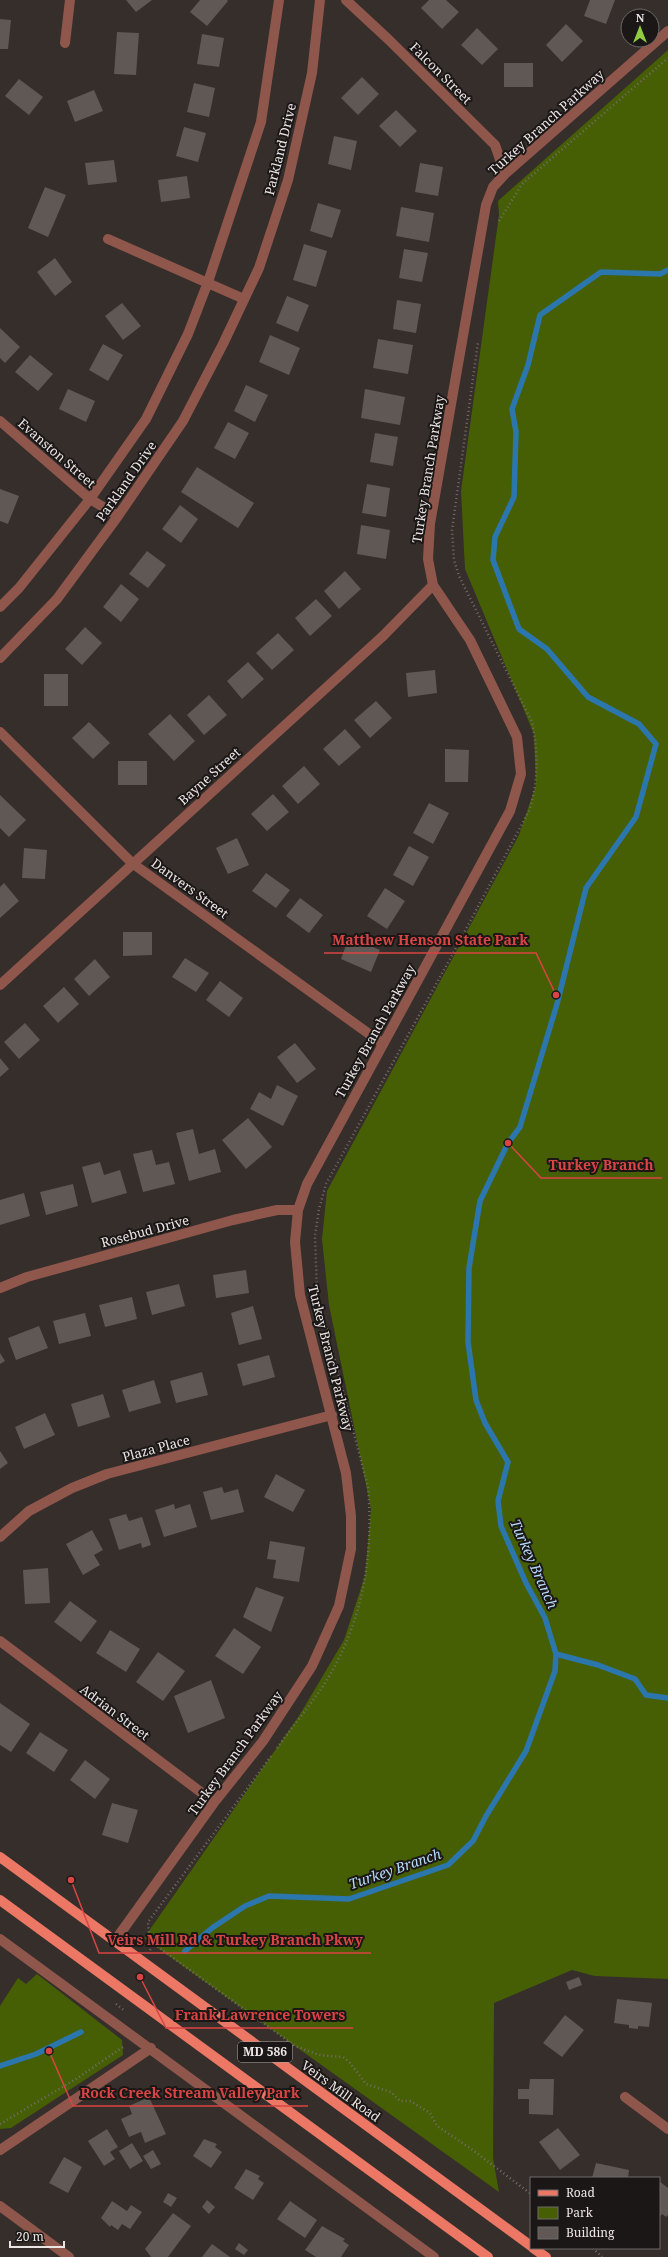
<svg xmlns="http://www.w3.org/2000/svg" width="668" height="2257" font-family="'Noto Serif',serif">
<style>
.green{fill:#475f04}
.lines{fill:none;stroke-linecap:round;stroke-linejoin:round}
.stream{stroke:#2c76ae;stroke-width:5.5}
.building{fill:#5f5855}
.path{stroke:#736d6a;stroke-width:2.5;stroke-dasharray:1 3;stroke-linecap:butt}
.minor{stroke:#8f564c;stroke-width:10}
.major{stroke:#ec7765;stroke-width:10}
.labels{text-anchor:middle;stroke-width:4;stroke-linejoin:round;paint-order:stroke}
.shield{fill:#1a1716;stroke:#aca8a6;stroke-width:1}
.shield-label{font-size:12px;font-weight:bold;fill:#ebe6e4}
.street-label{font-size:13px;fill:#ebe6e4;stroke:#1a1716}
.water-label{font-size:14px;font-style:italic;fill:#b6d9f8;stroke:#1a1716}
.leader{fill:none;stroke:#d94444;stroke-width:1.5}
.callout-dot{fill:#d94444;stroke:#1a1716;stroke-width:1.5}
.callout-label{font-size:14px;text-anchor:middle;font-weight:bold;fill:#d94444;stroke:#1a1716;stroke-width:4;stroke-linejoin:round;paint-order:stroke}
</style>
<rect width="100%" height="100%" fill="#352e2b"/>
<path class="green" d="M668 50V1979L595 1976 572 1970 494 2003 493 2158 499 2192 144 1938 299 1716 344 1640 365 1576 371 1509 329 1305 322 1239 327 1191 519 835 536 785 534 734 465 569 461 491 499 215 498 201Z
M37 1974 122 2040 123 2055 11 2128 0 2129V2006L18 1978 26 1984Z"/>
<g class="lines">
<path class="stream" d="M556 1654 598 1665 635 1679 646 1695 668 1698
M185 1951 212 1928 245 1906 269 1896 349 1899 448 1865 473 1841 486 1816 526 1751 555 1671 556 1654 545 1618 526 1583 501 1526 498 1501 508 1462 485 1423 476 1400 468 1342 469 1268 480 1201 508 1143 520 1127 557 1004 586 888 636 817 656 744 639 724 588 697 547 649 519 629 493 560 495 537 514 497 516 432 512 409 528 365 540 315 601 272 660 274 668 270
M0 2066 36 2054 81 2032"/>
</g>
<path class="building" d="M126 0H152L136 12Z
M200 0H227L228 1 207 26 190 12Z
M429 0H446L459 12 442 29 421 8Z
M590 0H615L606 24 584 16Z
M0 19 11 20 8 49H0Z
M566 24 583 41 562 62 546 45Z
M477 28 498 49 482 65 461 45Z
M117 32 139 33 136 75 114 74Z
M202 34 224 38 219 67 197 64Z
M504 63H533V87H504Z
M362 77 379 94 358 115 341 98Z
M19 79 43 97 29 115 5 96Z
M194 83 215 88 209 117 187 112Z
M94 90 103 111 75 122 67 101Z
M396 110 417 131 400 147 379 126Z
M184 127 206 133 198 162 176 156Z
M334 136 357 141 351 170 328 164Z
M114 160 117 182 88 185 85 163Z
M420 163 443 167 438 196 415 192Z
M187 176 190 198 161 202 158 180Z
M45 187 66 195 48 237 28 228Z
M318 203 341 210 332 238 310 231Z
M401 207 434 213 429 242 396 236Z
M304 244 327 251 316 287 293 280Z
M404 249 428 253 422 282 399 278Z
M55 258 72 282 55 296 37 272Z
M287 296 309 305 298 332 276 323Z
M397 300 421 304 416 333 393 329Z
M122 303 141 326 123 340 105 316Z
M0 328 20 347 5 363 0 358Z
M270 335 300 348 289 375 259 362Z
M378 339 413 345 408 374 373 368Z
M103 344 123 355 108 381 89 370Z
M30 355 53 374 38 391 15 372Z
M246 385 268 395 255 422 234 411Z
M68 389 95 401 86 422 59 409Z
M365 389 405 397 400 425 361 418Z
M228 422 249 433 235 459 214 448Z
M375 433 398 437 393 466 370 462Z
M197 467 254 503 238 528 181 492Z
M367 484 390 488 386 517 362 513Z
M0 489 19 496 8 524 0 521Z
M180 505 198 519 181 543 162 529Z
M361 525 390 530 386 559 357 554Z
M147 551 166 565 148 588 129 574Z
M345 571 361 589 339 609 324 591Z
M121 584 139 599 121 622 103 607Z
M316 599 332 616 310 636 295 618Z
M85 627 102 643 82 665 65 649Z
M278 633 294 650 272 670 256 653Z
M248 662 264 679 242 699 227 681Z
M435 670 437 693 408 697 406 673Z
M44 674H68V706H44Z
M209 695 227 715 204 735 187 715Z
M376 701 392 718 370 738 354 720Z
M170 714 195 741 174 761 148 734Z
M89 722 110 743 93 759 72 738Z
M345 729 361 747 339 766 323 749Z
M445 749 469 750 468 782H445Z
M118 761H147V785H118Z
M304 766 320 784 298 804 282 786Z
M273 794 289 812 267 831 251 814Z
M0 795 26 820 9 837 0 828Z
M429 803 449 813 433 844 413 833Z
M237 838 249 865 228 874 216 848Z
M409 846 429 857 413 886 393 875Z
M24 848 47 850 45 879 22 878Z
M266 873 290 890 276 908 252 891Z
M4 883 19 901 0 918V887Z
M385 888 405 901 387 929 367 916Z
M300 898 323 915 309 933 286 916Z
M123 932H152V955L123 956Z
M349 937 380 950 371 972 341 959Z
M185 958 209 973 196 992 172 977Z
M95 959 110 977 89 996 74 979Z
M220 981 243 998 229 1017 206 1000Z
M64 987 79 1004 58 1023 43 1006Z
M25 1023 40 1040 19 1059 4 1042Z
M295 1043 316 1069 297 1083 277 1057Z
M0 1058 9 1069 0 1077Z
M277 1085 298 1096 283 1126 250 1109 259 1092 271 1099Z
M248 1118 272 1147 246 1169 222 1140Z
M193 1129 199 1154 215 1149 221 1172 189 1181 176 1133Z
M152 1150 156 1165 169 1162 175 1184 143 1192 133 1154Z
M100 1162 104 1175 120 1170 127 1193 92 1203 82 1167Z
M73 1184 78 1206 46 1215 40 1192Z
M24 1193 30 1216 0 1225V1200Z
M246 1270 249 1293 216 1298 213 1275Z
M179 1284 185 1306 152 1315 146 1292Z
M132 1297 137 1319 105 1327 99 1305Z
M253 1306 262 1339 239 1345 231 1313Z
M85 1313 91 1336 59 1344 53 1321Z
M39 1326 48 1348 16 1360 8 1338Z
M0 1353 5 1361 0 1364Z
M269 1355 275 1377 243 1386 237 1364Z
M202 1372 208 1395 176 1403 170 1381Z
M154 1380 161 1403 129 1412 122 1390Z
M103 1394 110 1417 78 1427 71 1404Z
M45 1413 55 1435 24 1449 15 1427Z
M0 1451 8 1463 0 1469Z
M276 1474 305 1490 293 1512 264 1497Z
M222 1487 224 1493 238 1489 244 1512 211 1520 203 1492Z
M174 1504 175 1509 190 1504 197 1527 164 1537 155 1510Z
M126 1514 129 1521 142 1517 151 1545 142 1548 141 1543 119 1550 109 1519Z
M92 1530 103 1550 94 1555 100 1565 83 1575 66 1544Z
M270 1541 305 1547 299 1582 273 1578 276 1560 267 1559Z
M48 1568 50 1603 25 1604 23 1570Z
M256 1587 284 1597 271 1632 243 1617Z
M70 1601 97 1621 81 1642 54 1622Z
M234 1628 261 1647 243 1674 215 1656Z
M110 1630 140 1649 126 1672 96 1653Z
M158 1652 185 1671 163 1701 136 1682Z
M211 1680 225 1718 188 1733 174 1696Z
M0 1703 30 1724 11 1752 0 1745Z
M40 1732 68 1750 54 1772 26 1753Z
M85 1760 110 1779 95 1799 70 1780Z
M112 1803 138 1810 128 1843 102 1835Z
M579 1977 582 1985 569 1990 566 1982Z
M617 1999 652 2003 649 2027 638 2026V2029L629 2028V2025L614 2023Z
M565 2015 584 2030 562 2057 543 2043Z
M530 2079H554L553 2115 529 2114V2099H518V2089H529Z
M149 2097 166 2134 145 2143 141 2132 129 2137 121 2119 132 2114 129 2106Z
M558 2128 580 2155 560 2170 539 2142Z
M107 2129 118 2147 110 2152 115 2159 104 2166 88 2141Z
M204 2139 217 2144 215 2147 222 2152 211 2168 193 2156Z
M132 2143 143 2161 130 2169 119 2151Z
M153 2150 161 2164 151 2169 143 2156Z
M64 2157 82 2167 68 2193 49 2183Z
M596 2163 629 2170 628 2178H592Z
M246 2169 260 2176 258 2179 264 2183 253 2200 234 2188Z
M659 2181 668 2188V2215L666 2217 662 2214 659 2218Z
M168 2193 177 2198 171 2207 163 2202Z
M207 2200 215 2207 209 2214 202 2207Z
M112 2201 127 2211 131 2205 142 2212 130 2229 122 2224 118 2230 111 2225 110 2227 101 2218Z
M290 2201 317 2220 305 2238 277 2219Z
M173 2213 191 2226 168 2257H151L145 2249Z
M322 2226 345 2239 343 2241 349 2245 341 2257H316L305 2250Z
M239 2243 248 2250 244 2255 235 2249Z
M212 2244 230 2257H202Z"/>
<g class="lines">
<path class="path" d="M499 221 522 184 668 58
M277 1748C292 1727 309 1707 323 1686 362 1626 374 1558 368 1487L317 1292 315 1236 319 1209 326 1184 450 959 529 811C539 780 538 753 532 722L459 576 454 560 452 530 478 342
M154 1944 295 2046 319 2055 343 2057 350 2063 366 2084 391 2092 400 2101H410L430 2113 437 2126 470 2148 531 2194
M150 1950 154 1944 149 1934 148 1922 272 1755
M116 2004 125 2011
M0 2124 76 2079 123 2047
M593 2248 602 2257"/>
<path class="minor" d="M346 0 388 39 495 145 505 174
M65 43 70 0
M108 239 244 299
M0 421 90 499 118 516
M0 607 19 588 90 499 146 419 188 334 208 282 261 122 279 0
M0 658 57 599 118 516 183 421 223 344 259 268 288 180 312 73 320 0
M0 732 132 863 383 1044
M0 985 383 636 433 585
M0 1288 27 1277 233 1220 277 1210H298
M0 1537 29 1511 72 1488 107 1474 332 1415
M0 1641 202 1793 213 1804
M0 1939 434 2257
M114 1942 213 1804 263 1741 312 1666 339 1606 351 1549V1516L346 1473 300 1295 295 1242 298 1210 307 1184 510 811 521 774 517 737 470 640 433 585 428 559 430 524 486 205 493 187 505 174 668 31
M625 2097 668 2129
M0 2150 151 2048
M0 2206 69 2257"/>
<path class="major" d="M0 1857 531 2246
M0 1900 488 2257
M533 2248 546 2257"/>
</g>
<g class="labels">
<rect class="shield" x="238" y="2042" width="54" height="20" rx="3"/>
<g class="shield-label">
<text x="265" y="2056">MD 586</text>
</g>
<g class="street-label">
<text transform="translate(441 73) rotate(45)" y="5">Falcon Street</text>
<text transform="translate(546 122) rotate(-42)" y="5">Turkey Branch Parkway</text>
<text transform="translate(280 149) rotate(-76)" y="5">Parkland Drive</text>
<text transform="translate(57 453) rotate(41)" y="5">Evanston Street</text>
<text transform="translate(428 469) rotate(-81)" y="5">Turkey Branch Parkway</text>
<text transform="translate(126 481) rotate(-55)" y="5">Parkland Drive</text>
<text transform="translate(209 776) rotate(-42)" y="5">Bayne Street</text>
<text transform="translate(190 888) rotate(36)" y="5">Danvers Street</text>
<text transform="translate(375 1031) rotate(-61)" y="5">Turkey Branch Parkway</text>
<text transform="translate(145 1231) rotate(-15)" y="5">Rosebud Drive</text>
<text transform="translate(331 1358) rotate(76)" y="5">Turkey Branch Parkway</text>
<text transform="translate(156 1448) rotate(-15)" y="5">Plaza Place</text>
<text transform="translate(115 1712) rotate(37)" y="5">Adrian Street</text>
<text transform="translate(235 1753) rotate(-54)" y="5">Turkey Branch Parkway</text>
<text transform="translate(341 2091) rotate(36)" y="5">Veirs Mill Road</text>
</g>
<g class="water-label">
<text transform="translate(534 1564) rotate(66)" y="5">Turkey Branch</text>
<text transform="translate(395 1869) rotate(-19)" y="5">Turkey Branch</text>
</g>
</g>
<path class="leader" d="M556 995L536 953H324M508 1143L541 1178H662M71 1880L99 1953H371M140 1977L166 2028H353M49 2051L73 2106H308"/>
<g class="callout-dot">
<circle cx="556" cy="995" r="4"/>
<circle cx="508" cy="1143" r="4"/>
<circle cx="71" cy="1880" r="4"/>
<circle cx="140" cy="1977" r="4"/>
<circle cx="49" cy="2051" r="4"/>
</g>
<g class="callout-label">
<text x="430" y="945">Matthew Henson State Park</text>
<text x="601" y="1170">Turkey Branch</text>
<text x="235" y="1945">Veirs Mill Rd &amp; Turkey Branch Pkwy</text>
<text x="260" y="2020">Frank Lawrence Towers</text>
<text x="190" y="2098">Rock Creek Stream Valley Park</text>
</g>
<rect x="530" y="2177" width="130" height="72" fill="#1a1716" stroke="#6e6a68"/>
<rect x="538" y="2190" width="20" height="6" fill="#ec7765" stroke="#6e6a68"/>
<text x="566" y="2197" font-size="12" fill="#ebe6e4">Road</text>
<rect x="538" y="2207" width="20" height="12" fill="#475f04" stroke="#6e6a68"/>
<text x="566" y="2217" font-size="12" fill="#ebe6e4">Park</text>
<rect x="538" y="2227" width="20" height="12" fill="#5f5855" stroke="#6e6a68"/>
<text x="566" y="2237" font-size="12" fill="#ebe6e4">Building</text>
<g transform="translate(640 28)"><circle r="19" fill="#1a1716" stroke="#6e6a68"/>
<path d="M0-3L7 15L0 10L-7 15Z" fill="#90cd41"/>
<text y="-6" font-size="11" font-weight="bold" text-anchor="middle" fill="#ebe6e4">N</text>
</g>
<path d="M10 2241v6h54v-6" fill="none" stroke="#ebe6e4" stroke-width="2"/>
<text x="16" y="2241" font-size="12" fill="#ebe6e4" stroke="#1a1716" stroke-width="3" paint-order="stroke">20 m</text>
</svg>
